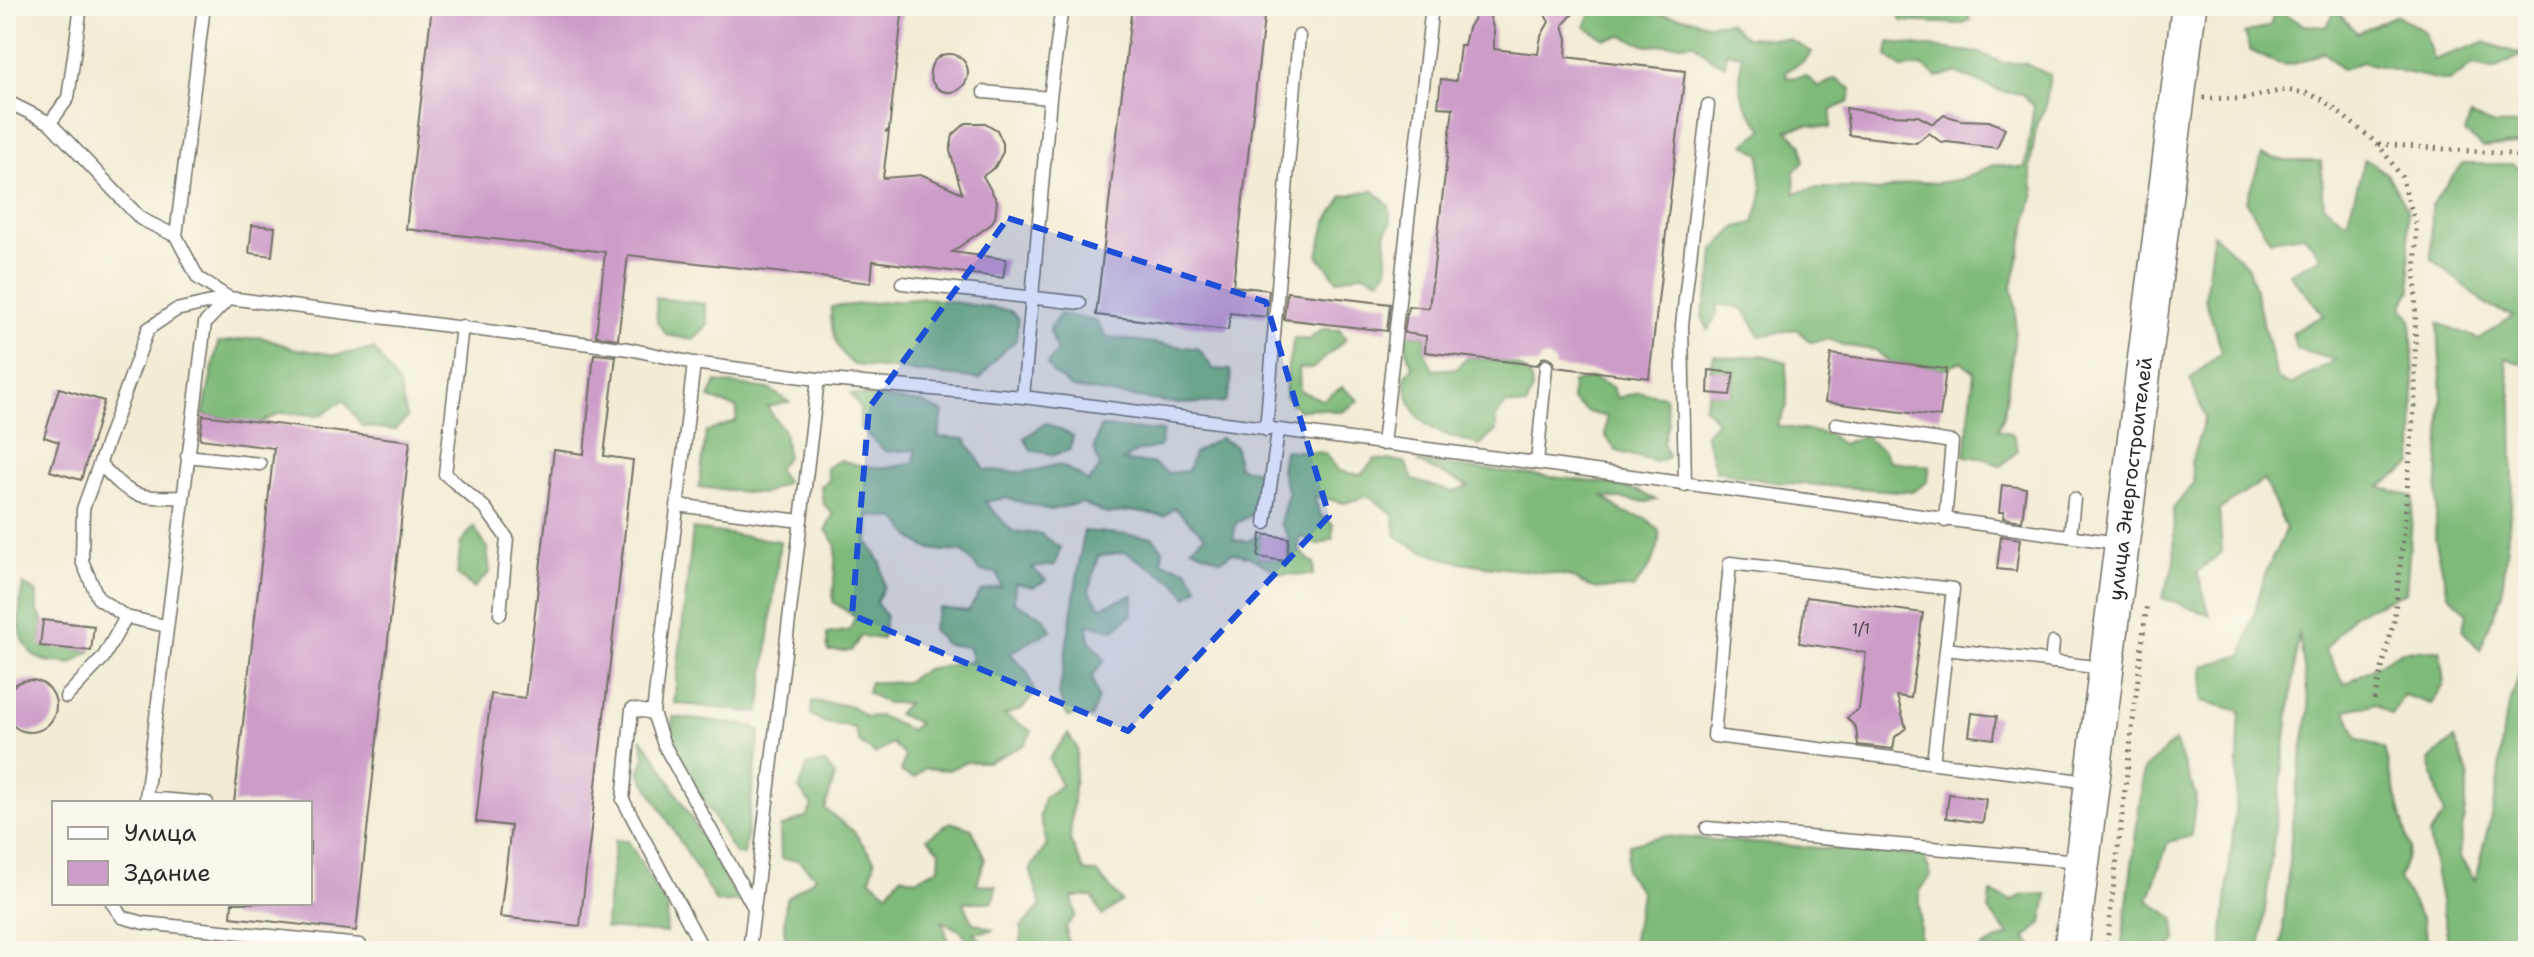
<svg xmlns="http://www.w3.org/2000/svg" width="2534" height="957" font-family="'Shantell Sans',sans-serif">
<style>
.forest{fill:#7eba79;stroke:#547252;stroke-width:2}
.building{fill:#cd9dc9}
.lines{fill:none;stroke-linecap:round;stroke-linejoin:round}
.lane-casing{stroke:#716f66;stroke-width:15}
.secondary-casing{stroke:#716f66;stroke-width:37}
.path{stroke:#716f66;stroke-width:5;stroke-dasharray:2 6;stroke-linecap:butt}
.lane{stroke:#fff;stroke-width:12}
.secondary{stroke:#fff;stroke-width:34}
.marked{fill:#1d4ed8;fill-opacity:0.2;stroke:#1d4ed8;stroke-width:6;stroke-dasharray:16 10;stroke-linejoin:round}
.labels{text-anchor:middle;stroke-width:7;stroke-linejoin:round;paint-order:stroke}
.number-label{font-size:16px;fill:#544852}
.street-label{font-size:20px;fill:#2b2b2b;stroke:#fbf7ec}
</style>
<rect width="100%" height="100%" fill="#fbf7ec"/>
<filter id="ink" filterUnits="userSpaceOnUse"><feTurbulence type="fractalNoise" baseFrequency=".0125" numOctaves="2"/><feDisplacementMap in="SourceGraphic" scale="16" xChannelSelector="R" yChannelSelector="G"/><feConvolveMatrix kernelMatrix="1 2 1 2 8 2 1 2 1" color-interpolation-filters="sRGB"/></filter>
<filter id="wash" filterUnits="userSpaceOnUse"><feTurbulence type="fractalNoise" baseFrequency=".006" numOctaves="4" result="noise"/><feDisplacementMap in="SourceGraphic" scale="32" xChannelSelector="R" yChannelSelector="G"/><feGaussianBlur stdDeviation="1.8" result="paint"/><feColorMatrix in="noise" values="0 0 0 0 0 0 0 0 0 0 0 0 0 0 0 0 0 1.4 0 .05"/><feComposite in="paint" operator="in"/></filter>
<g filter="url(#wash)">
<rect width="100%" height="100%" fill="#f2ecd4"/>
<path class="forest" d="M1893 6H1964L1970 20 1961 24 1902 21Z
M1608 8 1683 17 1707 24 1729 22 1746 37 1789 39 1812 52 1804 61 1786 71 1787 78 1806 76 1819 87 1835 79 1852 89 1849 102 1832 110 1830 128 1808 125 1787 130 1802 145 1804 162 1794 171 1795 193 1816 188H1853L1878 191 1916 182 1937 183 1962 179 1993 165 2025 168 2034 106 2023 94 2003 92 1957 73 1937 77 1922 66 1902 68 1887 56 1889 42 1980 53 2002 63H2024L2050 75 2045 108 2037 122 2030 169 2034 192 2012 286 2016 309 2014 341 2004 415 1998 429 2013 434 2018 450 2001 466 1986 459 1965 456 1974 372 1961 361 1946 369 1889 362 1876 350 1845 346 1829 339 1810 342 1797 329 1759 336C1748 312 1745 304 1717 305V315L1708 330 1702 316 1712 275 1714 250 1737 227 1754 223C1757 212 1762 200 1762 189 1761 176 1758 168 1761 155L1745 144 1764 129C1739 104 1738 88 1742 55L1726 52 1725 65 1713 60 1693 43 1647 46 1623 36 1605 39 1585 27 1590 15Z
M2275 9 2304 25 2326 27 2336 10 2357 33 2397 15 2425 32 2433 60 2484 42 2523 55 2494 69 2472 65 2449 82 2362 62 2342 69 2323 52C2286 68 2287 70 2250 50L2244 34 2270 26Z
M2470 116 2495 125 2528 124V143L2483 147 2465 133Z
M2262 155 2286 161H2321L2324 206 2347 222 2365 159 2387 174 2407 207 2411 290 2402 307 2411 318 2414 382 2413 464 2380 487 2414 497 2406 592 2353 615 2325 650 2345 684 2402 651 2440 650 2444 684 2431 704 2404 695 2391 715 2375 704 2346 710 2357 738 2384 749 2410 849 2399 879 2422 920 2431 951H2281L2294 805 2309 708 2299 631 2260 951H2221L2236 803 2240 711 2202 701 2203 666 2243 655 2265 574 2286 529 2264 480 2219 510 2222 552 2197 572 2210 615 2162 598 2175 562 2173 509 2194 483 2191 462 2205 417 2190 379 2222 352 2205 299 2213 234 2249 267 2277 379 2290 385 2335 360 2296 349 2292 332 2324 315 2289 273 2322 257 2304 235 2270 240 2246 201Z
M2462 164H2513L2528 174V381L2526 365 2505 358 2512 403 2513 487 2502 593 2480 650 2462 630 2467 612 2448 594 2435 538 2442 398 2438 323 2479 339 2513 316 2488 306 2431 258 2432 204Z
M1373 190 1389 206 1391 222 1385 234 1388 270 1379 280 1364 273 1337 280 1318 255 1326 223 1343 196Z
M656 298 705 304 708 325 693 340 667 335 657 322Z
M926 298 1011 311 1018 319 1016 340 998 356 980 379 854 365C835 351 830 330 831 307Z
M1060 314 1096 321 1107 337 1199 349 1213 369 1230 370 1231 383 1226 402 1179 404 1072 388 1053 373 1047 364 1057 351 1049 329Z
M1322 329 1340 330 1346 339 1312 369 1299 368 1300 391 1323 400 1342 387 1359 401 1342 412 1314 408 1299 411 1285 396 1288 365 1294 338 1309 340Z
M1405 333 1426 336 1425 352 1433 370 1457 368 1468 357C1499 361 1549 361 1526 406L1506 404 1496 416V431L1480 445C1436 432 1409 428 1405 376L1413 367 1407 353Z
M261 337 292 348 335 355 374 349 399 385 407 418 394 430 362 426 344 400 321 415 280 413 260 423 203 415 218 343Z
M1714 355 1733 358 1762 355 1787 362V406L1777 426 1828 434 1842 444 1863 436 1883 450 1889 461 1930 466 1927 482 1912 492 1772 482 1716 471 1705 434 1717 421 1704 407 1708 393 1731 394 1734 373 1710 370Z
M1593 378 1612 387 1617 398 1640 392 1665 396 1668 423 1663 442 1668 457 1655 462 1616 451 1605 435 1607 417 1588 412 1572 400 1573 382Z
M716 382 769 389 789 402 767 407 784 431 787 456 777 469 786 482 764 494 699 487 706 432 736 421 737 408 709 398Z
M851 394 922 403 943 412 938 437 965 439 985 470C997 470 1011 473 1023 472 1060 468 1052 455 1088 482L1100 467 1094 448 1100 427 1163 431 1160 447 1138 451 1122 461 1152 463 1168 473 1188 471 1194 453 1220 438 1235 446 1238 467 1258 471 1252 515 1236 523 1233 540 1248 541 1261 534 1259 558 1286 560 1289 538 1280 523 1288 493 1281 470 1284 450 1325 453 1339 471 1361 475 1375 459 1405 462 1413 480 1453 492 1469 486 1417 462 1605 483 1638 491 1656 500 1646 502 1604 497 1624 513 1647 519 1659 531C1661 555 1648 570 1633 588 1621 588 1602 591 1590 587 1582 585 1577 578 1568 576 1512 566 1444 570 1396 536L1393 514 1369 496 1344 503 1314 496 1320 515 1333 524V539L1317 545 1301 536 1298 550 1314 564 1313 575 1281 574 1248 556 1232 553 1221 560 1191 548 1205 536 1175 508 1164 516 1130 511 1107 514 1082 503 1050 510 1006 498 985 502 1012 531 1041 534 1060 548 1055 565 1032 568 1046 580 1034 587 1015 583 1014 602 1043 617 1051 630 1010 653 1027 671 1035 693 1022 709 1004 715 1032 731 1024 745 988 762H966L948 770 925 768 914 778 901 772 905 756 892 743 875 754 859 742 855 728 826 723 811 715 812 701 852 706 866 717 880 716 910 730 919 723 897 714 907 703H886L867 692 870 682H905L926 669 973 661 968 647 945 644 932 629 939 608 968 611 981 591 1001 586 997 573 980 571 963 552C925 550 919 550 897 519L869 515 868 542 881 563 884 586 876 603 886 615 882 639 861 636 851 651H828L827 634 850 630 855 617 833 602 836 544 826 530 833 514 823 503 821 486 829 480 826 468 840 460C865 468 888 471 914 462L916 450 886 452 860 428V408Z
M1046 423 1073 436 1070 450 1054 455 1031 450 1024 438Z
M474 527 487 548 490 572 474 588 457 575 461 542Z
M693 529 780 541 760 713 674 703Z
M1084 531 1152 537 1163 549 1162 562 1187 569 1198 587 1187 597 1176 583 1125 552 1098 556 1089 591 1101 607 1133 595 1132 614 1114 630 1088 624 1090 641 1105 660 1092 676 1098 698 1091 718 1078 714 1068 717 1059 696Z
M23 584 37 593V610L43 620 41 645 91 651 71 664C62 662 48 663 40 659 13 645 19 608 23 584Z
M2528 646V951H2450L2429 835 2444 815 2429 761 2454 739 2469 775 2459 856 2475 880 2496 796 2504 723Z
M673 717 753 726 760 732 744 855 735 854 671 743Z
M1068 734 1077 748 1070 840 1084 871 1097 873 1122 901 1102 916 1093 897H1072L1076 915 1066 926 1068 949 1072 951H1021V927L1041 906 1030 869 1047 845 1040 816 1044 797 1061 785 1049 759Z
M641 738 656 757 739 902H716L639 772 645 757Z
M2175 741 2196 796 2191 836 2168 842 2148 900 2174 918 2176 941 2167 951H2121L2144 769Z
M825 763 835 776 825 809 854 832 875 861 870 879 887 893 901 876 916 880 939 868 940 851 927 838 951 822 972 829 985 859 977 884 996 886 993 902H964L972 922 994 930 973 933 988 946 976 951 961 931 942 921 952 951 789 950 784 930 786 899 816 877 798 860 781 859 780 828 807 816 812 806 799 789 808 765Z
M1662 836 1924 856 1931 875 1920 889V951H1631L1641 893 1625 870 1629 844Z
M615 840 628 841 668 909 666 933 605 928Z
M1991 893 2012 901 2023 895 2047 894 2042 923 2025 939 2039 951 1979 949 2009 935 1989 911Z"/>
<g id="blocks">
<path class="building" d="M432 6H903L889 130 885 132 889 131 883 178 923 175 962 193 950 151 953 135 966 123H985L997 130 1003 143V152L995 167 983 176 997 201 995 218 990 225 952 252 1006 259 1003 278 873 261 871 283 628 255 618 339 596 336 605 252 406 229Z
M1132 6H1161L1264 18 1233 286 1269 290 1266 317 1230 313 1228 330 1096 315Z
M1481 6H1487L1494 31V49L1538 54 1541 36 1549 22 1540 6H1580L1563 25 1567 39 1566 57 1685 71 1649 378 1555 367 1554 362 1548 357 1542 358 1537 365 1425 352 1426 336 1404 333 1408 306 1429 308 1453 108 1438 107 1441 79 1456 81 1460 45H1464L1468 28Z
M930 73a19 19 0 1 1 38 0a19 19 0 1 1-38 0Z
M1846 108 1889 115 1918 116 1933 124 1944 115 1961 120 1989 121 2005 128 1997 148 1947 142 1942 143 1929 133 1916 143 1849 135Z
M252 225 275 227 272 256 249 253Z
M1287 292 1390 304 1387 331 1284 319Z
M594 354 616 356 604 456 633 460 580 926 500 917 511 826 476 822 491 694 525 698 554 450 584 454Z
M1831 354 1946 369 1940 417 1825 402Z
M1709 370 1734 373 1730 395 1708 393Z
M59 388 104 401 81 480 50 471 59 442 44 437Z
M203 415 410 441 356 931 231 917 232 903H310V803H234L274 448 200 439Z
M2002 485 2026 488 2022 521 2003 518 2004 512H1999Z
M1261 534 1289 538 1286 561 1258 557Z
M2001 536 2020 539 2016 571 1997 569Z
M1806 597 1923 613 1911 698 1897 696 1906 728 1895 737 1893 749 1858 745 1856 728 1847 718 1859 709 1866 653 1799 643Z
M43 620 94 626 91 651 40 646Z
M4 706a26 26 0 1 1 52 0a26 26 0 1 1-52 0Z
M1972 713 1997 716 1994 739 1969 736Z
M1949 794 1986 799 1983 823 1946 818Z"/>
</g>
</g>
<g filter="url(#ink)">
<use href="#blocks" fill-opacity="0" stroke="#716f66" stroke-width="2"/>
<g class="lines">
<defs>
<path id="lane" d="M204 6 176 236 198 278 229 298
M984 92 1050 98
M6 101 50 123 141 219 176 236
M50 123 68 98 81 6
M902 283 1080 303
M462 326 445 474 485 508 507 538 500 614
M694 363 653 713 664 745 753 906
M1023 397 1050 98 1062 6
M1836 424 1952 442 1945 521
M1266 430 1299 36
M1383 444 1432 6
M187 456 260 464
M1537 463 1546 366
M101 465C132 498 136 498 182 497
M1685 485 1682 325 1708 105
M677 505 800 521
M1265 523 1278 431
M2070 536 2074 499
M166 626 126 617 98 598 82 561 83 509 148 329 176 310 229 298 629 349 694 363 818 379 1023 397 1537 463 2118 543
M1946 649 2103 668
M2051 662 2053 643
M66 697 103 658 126 617
M653 713 632 709 623 800 704 951
M1933 763 1953 589 1730 563 1714 736 2090 782
M207 803 146 798 205 323 229 298
M1707 828 2079 861
M112 903 122 917 144 923 360 945
M749 951 818 379"/>
<g id="secondary">
<path id="s1" d="M2071 951 2189 6"/>
</g>
</defs>
<use href="#lane" class="lane-casing"/>
<use href="#secondary" class="secondary-casing"/>
<path class="path" d="M2203 98 2241 99 2285 90 2306 93 2323 100 2378 144 2401 176 2416 225 2415 396 2403 539 2394 621 2373 704
M2379 144 2509 154 2528 159
M2106 951 2147 602"/>
<use href="#lane" class="lane"/>
<use href="#secondary" class="secondary"/>
</g>
</g>
<path class="marked" d="M1008 218 1266 302 1329 516 1128 731 852 615 869 408Z"/>
<g class="labels">
<g class="number-label">
<text x="1861" y="634">1/1</text>
</g>
<g class="street-label">
<text dy="7" stroke="none"><textPath href="#s1" startOffset="476">улица Энергостроителей</textPath></text>
</g>
</g>
<rect width="2534" height="957" fill="none" stroke="#fbf7ec" stroke-width="32"/>
<rect x="52" y="801" width="260" height="104" fill="#fbf7ec" stroke="#a8a59f" stroke-width="2"/>
<rect x="68" y="827" width="40" height="12" fill="#ffffff" stroke="#a8a59f" stroke-width="2"/>
<text x="124" y="841" font-size="24" fill="#2b2b2b">Улица</text>
<rect x="68" y="861" width="40" height="24" fill="#cd9dc9" stroke="#a8a59f" stroke-width="2"/>
<text x="124" y="881" font-size="24" fill="#2b2b2b">Здание</text>
</svg>
